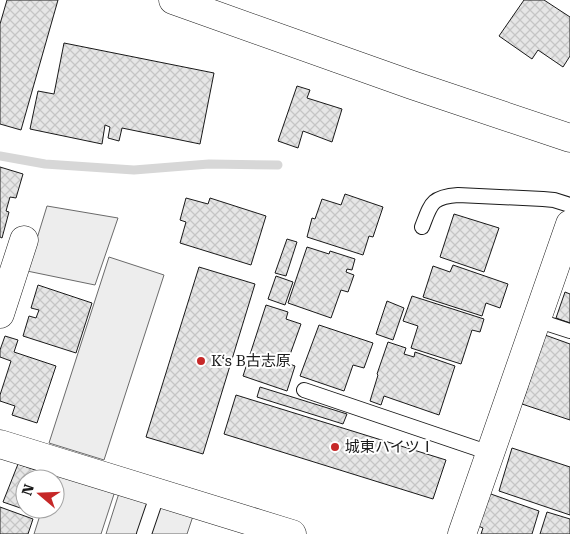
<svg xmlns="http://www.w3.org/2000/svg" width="570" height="534" font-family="'Roboto Serif','Noto Sans JP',serif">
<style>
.built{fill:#ededed;stroke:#6a6a6a}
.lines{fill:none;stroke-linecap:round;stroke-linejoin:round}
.stream{stroke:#d7d7d7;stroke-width:9}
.building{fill:url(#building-cross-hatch);stroke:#1a1a1a}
.service-casing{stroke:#1a1a1a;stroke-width:16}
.minor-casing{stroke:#1a1a1a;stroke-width:29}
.tertiary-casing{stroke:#1a1a1a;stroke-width:29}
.service{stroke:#fff;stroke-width:14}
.minor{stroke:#fff;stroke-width:28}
.tertiary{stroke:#fff;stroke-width:28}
.poi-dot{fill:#c62828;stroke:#fff;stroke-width:2}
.labels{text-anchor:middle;stroke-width:4;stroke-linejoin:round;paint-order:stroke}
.poi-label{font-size:15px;fill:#1a1a1a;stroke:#fff;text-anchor:start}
</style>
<defs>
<pattern id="building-cross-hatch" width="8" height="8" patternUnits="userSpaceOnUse" patternTransform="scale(1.25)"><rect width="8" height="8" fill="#e6e6e6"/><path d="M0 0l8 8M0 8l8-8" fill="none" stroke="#c5c5c5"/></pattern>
</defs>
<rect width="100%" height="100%" fill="#fff"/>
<path class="built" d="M47 206 118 218 95 285 27 271Z
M109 257 164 275 104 460 49 443Z
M54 470 116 488 101 534H34L42 509H55V479H51Z
M120 490 194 513 187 534H106Z"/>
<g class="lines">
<path class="stream" d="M0 156 45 164 134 170 209 164 278 165"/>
</g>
<path class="building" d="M7 0H58L21 130 0 124V24Z
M524 0H544L570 17V56L563 67 538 50 532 59 499 36Z
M64 43 214 73 200 144 122 128 119 141 108 138 110 127 105 125 102 144 30 129 38 91 54 94Z
M297 86 310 90 307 98 342 109 332 142 303 131 298 148 278 141Z
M0 167 23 174 16 198 10 197 6 211 9 212 2 238 0 237Z
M345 194 383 207 373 237 369 236 363 255 307 237 312 218 315 219 322 199 341 205Z
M186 198 208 204 210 198 266 216 251 265 180 243 186 222 180 220Z
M454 214 499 228 484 272 440 257Z
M287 239 297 242 286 276 275 273Z
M307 247 329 254 330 251 355 259 352 270 347 269 346 272 354 275 348 292 341 290 331 318 288 303Z
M453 265 508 284 500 308 486 303 482 316 423 297 433 266 450 272Z
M199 267 255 284 203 454 146 437Z
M276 276 293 282 285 305 268 299Z
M38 285 92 303 76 353 23 336 29 316 36 318 39 310 31 308Z
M565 292 570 294V323L556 318Z
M412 296 484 319 480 332 472 330 461 364 411 348 418 326 403 321Z
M387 301 404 308 393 340 376 334Z
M266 305 288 312 286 319 301 324 287 363 295 366 287 391 243 376Z
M319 325 373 343 364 368 353 365 344 391 300 376Z
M545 335 570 344V420L522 404Z
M5 336 18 340 14 352 56 366 37 423 12 415 15 406 0 401V395L11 361 0 357V350Z
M388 342 406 348 404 354 414 357 415 352 455 366 439 415 384 396 381 405 370 401 378 375 377 374Z
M260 387 347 414 343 424 257 397Z
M236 395 446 460 433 499 224 434Z
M512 448 570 467V515L499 491Z
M18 464 47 474 45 479H25V509H33L32 512 3 502Z
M488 493 539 511 532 534H481L483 528 476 525Z
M0 507 33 519 28 534H0Z
M547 512 570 519V534H540Z"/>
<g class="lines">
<defs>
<path id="service" d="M422 227C431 204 431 197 458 195L543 199 554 200 570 205
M536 320 570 331
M304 390 490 453
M144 534 158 493"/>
<path id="minor" d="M0 314 24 240
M0 444 292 534
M462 534 570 224"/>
<path id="tertiary" d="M173 0 412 85 570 138"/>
</defs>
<use href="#service" class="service-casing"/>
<use href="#minor" class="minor-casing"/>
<use href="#tertiary" class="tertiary-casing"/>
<use href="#service" class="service"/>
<use href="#minor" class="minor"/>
<use href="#tertiary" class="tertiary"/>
</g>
<g class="poi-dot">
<circle cx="201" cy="361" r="5"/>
<circle cx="335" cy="447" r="5"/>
</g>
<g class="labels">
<g class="poi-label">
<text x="211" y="366">K‘s B古志原</text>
<text x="345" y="452">城東ハイツⅠ</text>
</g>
</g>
<g transform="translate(40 494) rotate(289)"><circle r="24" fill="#ffffff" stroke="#a3a3a3"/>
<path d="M0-4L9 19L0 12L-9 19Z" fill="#c62828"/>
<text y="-8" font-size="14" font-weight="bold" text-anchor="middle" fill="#1a1a1a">N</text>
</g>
</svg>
